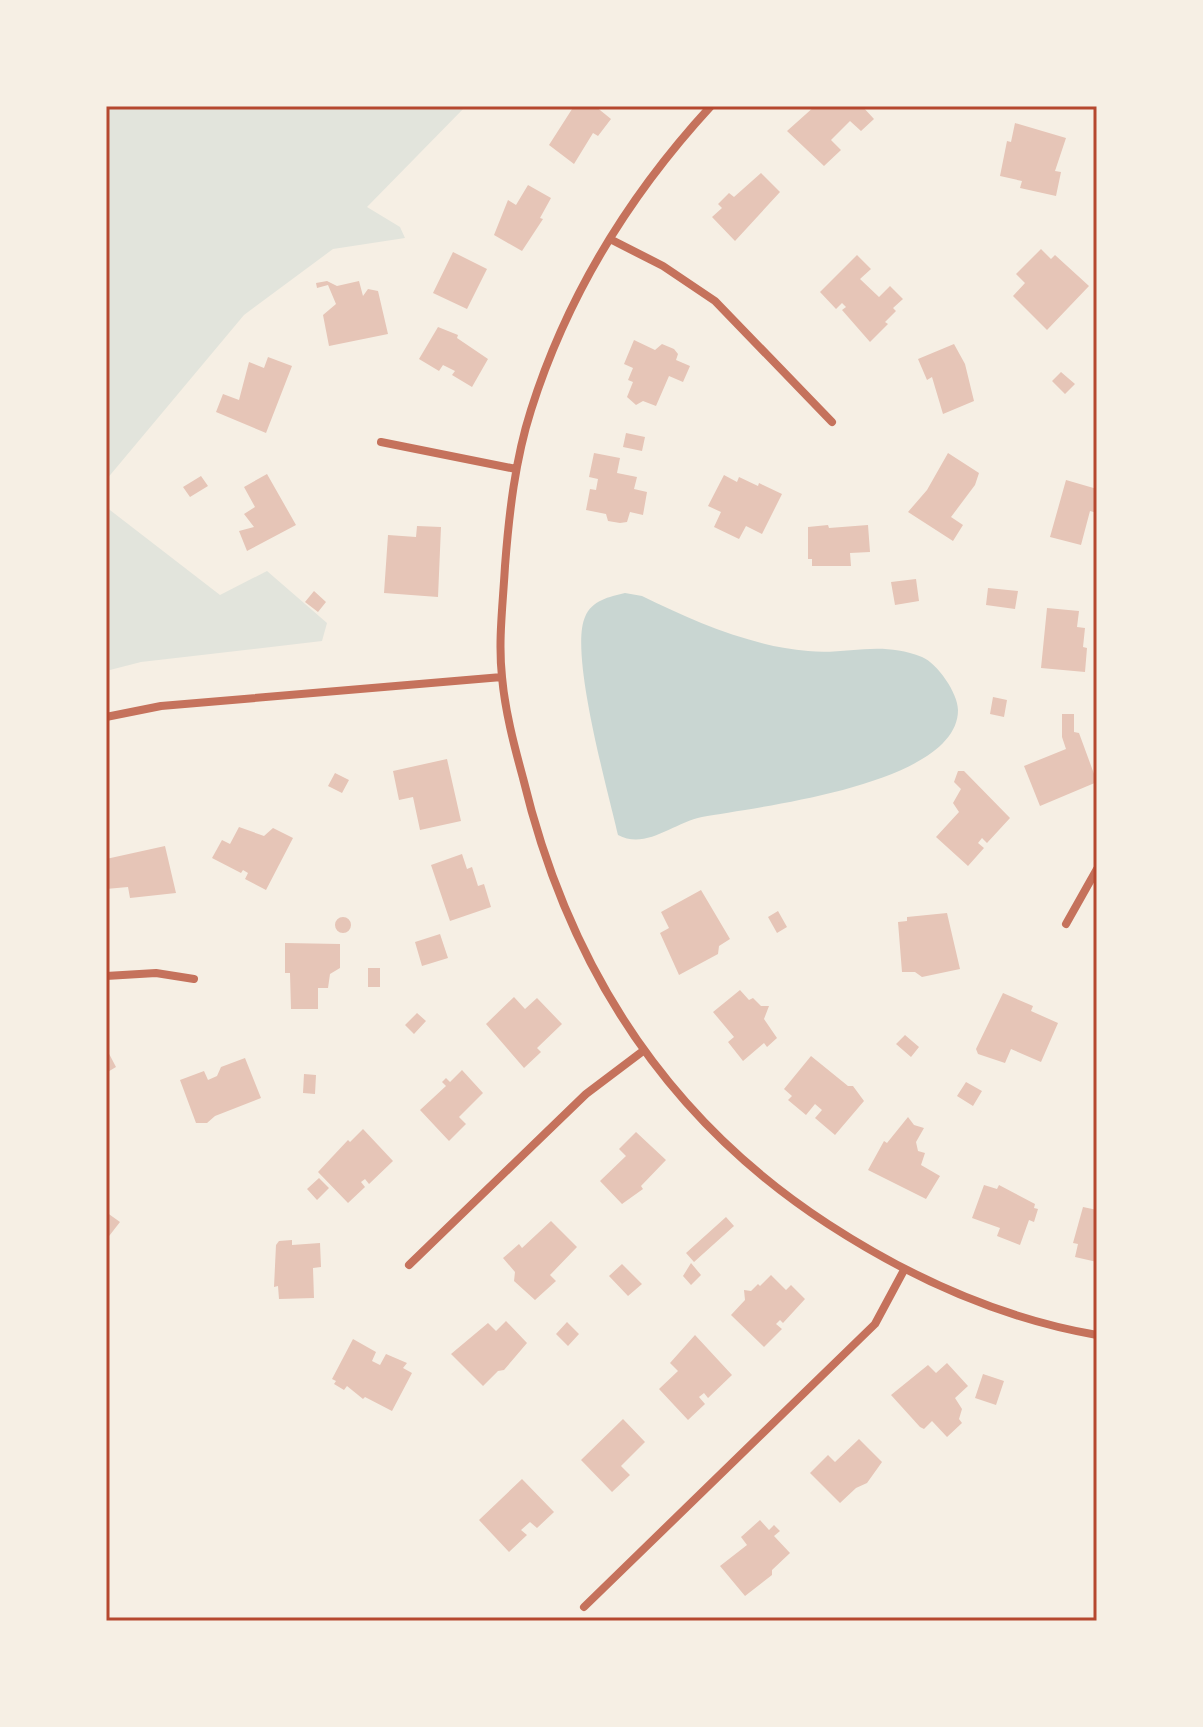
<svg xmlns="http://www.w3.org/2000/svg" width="1203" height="1727" font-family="'Roboto Condensed',sans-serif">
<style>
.green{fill:#e2e4dc}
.water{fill:#c9d6d2}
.building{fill:#e6c5b7}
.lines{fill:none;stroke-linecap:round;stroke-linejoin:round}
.minor{stroke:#c5725c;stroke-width:8}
.neatline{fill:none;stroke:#b5482f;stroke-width:3}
</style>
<rect width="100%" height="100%" fill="#f6efe4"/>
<path class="green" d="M106 106H466L367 207 400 227 405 238 333 249 244 315 106 480Z
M106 507 220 595 267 571 327 623 322 641 141 662 106 671Z"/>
<path class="water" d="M625 593 642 596C693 621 750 646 808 651 849 655 879 640 922 657 937 663 958 693 958 710 958 785 756 807 702 817 673 823 646 850 618 835 608 791 569 653 585 617 592 600 609 597 625 593Z"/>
<path class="building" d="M574 106H595L611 119 598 136 593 133 574 164 549 145Z
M815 106H862L874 119 861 131 850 121 831 140 841 150 824 166 787 131Z
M1015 123 1066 138 1055 171 1061 172 1056 196 1020 188 1022 181 1000 176 1007 141 1011 142Z
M761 173 780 192 735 241 712 217 722 208 718 204 729 193 734 197Z
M528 185 551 198 540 218 543 219 522 251 494 235 508 200 516 205Z
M1041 249 1051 259 1055 255 1089 286 1047 330 1013 296 1025 283 1016 274Z
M453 252 487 269 467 309 433 293Z
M857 255 871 269 860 279 879 297 890 286 903 299 893 308 896 311 885 322 888 324 870 342 842 310 846 307 842 303 836 309 820 292Z
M327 281 337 286 359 281 363 296 368 289 378 291 388 334 329 346 323 315 336 304 328 285 317 288 316 283Z
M438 327 458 335 457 338 488 359 472 387 452 375 455 371 443 365 439 371 419 359Z
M634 340 655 350 662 344 674 349 678 354 676 360 690 366 683 382 669 376 656 406 643 401 636 405 627 397 633 382 628 380 633 368 624 364Z
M954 344 965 364 974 401 943 414 932 377 927 380 918 359Z
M268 357 292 366 266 433 216 412 223 394 239 400 249 362 264 368Z
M1061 372 1075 384 1065 394 1052 381Z
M626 433 645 437 642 451 623 447Z
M594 453 620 458 617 473 637 477 634 489 647 492 643 515 630 512 627 522 620 523 608 521 606 514 586 510 590 489 596 490 598 479 589 477Z
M948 453 979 473 975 485 951 517 963 525 953 541 908 512 927 490Z
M267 474 296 525 247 551 239 531 254 527 244 514 255 507 244 487Z
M724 475 737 482 739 477 758 486 759 483 782 494 762 534 746 526 739 539 714 527 721 512 708 506Z
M201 476 208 486 190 497 183 487Z
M1066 480 1097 489V513L1090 511 1081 545 1050 537Z
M828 525 829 528 868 525 870 552 850 553 851 566H812V559H808V527Z
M417 526 441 527 438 597 384 593 388 535 416 537Z
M916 579 919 601 895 605 891 582Z
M988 588 1018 591 1015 609 986 605Z
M314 591 326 602 318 612 305 602Z
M1047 608 1079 611 1077 627 1085 628 1083 647 1087 648 1085 672 1041 668Z
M993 697 1007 700 1004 717 990 714Z
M1062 714H1074V732L1079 733 1097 782 1040 806 1024 766 1066 749 1062 737Z
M447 759 461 821 420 830 413 797 399 800 393 771Z
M958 771H964L1010 818 987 843 982 838 978 843 984 848 968 866 936 837 959 812 953 803 961 789 954 782Z
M335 773 349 780 342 793 328 786Z
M239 827 264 836 273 828 293 838 266 890 245 879 248 873 243 870 241 873 212 858 222 840 230 844Z
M165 846 176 893 130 898 128 887 106 889V859Z
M462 854 467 869 472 867 478 886 484 884 491 907 450 921 431 865Z
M701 890 730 939 719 946 718 954 679 975 660 933 669 928 661 912Z
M778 911 787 927 777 933 768 917Z
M947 913 960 969 922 977 915 972H902L898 922 907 921V917Z
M335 925a8 8 0 1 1 16 0a8 8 0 1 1-16 0Z
M440 934 448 958 422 966 415 942Z
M285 943 340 944V968L330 974 328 988H318V1009H291L290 973H285Z
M368 968H380V987H368Z
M740 990 749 1000 753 998 761 1006H769L764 1019 777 1038 767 1047 764 1043 743 1061 728 1042 734 1037 713 1012Z
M1003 993 1033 1006 1031 1011 1058 1023 1041 1062 1011 1049 1005 1063 978 1054 976 1049Z
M514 997 525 1009 537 998 562 1024 537 1048 541 1052 524 1068 486 1024Z
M417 1013 426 1021 414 1034 405 1025Z
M905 1035 919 1047 911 1057 896 1044Z
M106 1048 116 1067 106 1073Z
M811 1056 848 1086H853L864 1101 835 1135 815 1118 822 1110 815 1104 806 1115 788 1100 792 1096 784 1089Z
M245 1058 261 1098 215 1116 207 1123H196L180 1080 204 1071 208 1080 217 1076 221 1067Z
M462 1070 483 1093 459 1117 466 1124 449 1141 420 1110 446 1086 442 1082 446 1078 450 1082Z
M304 1074 316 1075 315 1094 303 1093Z
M966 1082 982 1091 973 1106 957 1096Z
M908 1117 914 1125 924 1128 916 1142 918 1151 925 1153 921 1165 940 1176 926 1199 868 1170 884 1141 887 1143Z
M363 1129 393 1161 369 1184 365 1179 361 1182 365 1187 348 1203 318 1172 348 1140 350 1142Z
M636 1132 666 1160 641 1186 643 1189 622 1204 600 1181 626 1156 619 1149Z
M319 1178 329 1188 317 1200 307 1189Z
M984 1185 997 1189 999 1185 1035 1204 1034 1208 1038 1209 1034 1222 1029 1220 1020 1245 997 1236 1000 1228 972 1218Z
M1083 1207 1097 1210V1262L1075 1257 1078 1244 1073 1243Z
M106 1212 120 1222 106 1240Z
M726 1217 734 1226 694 1262 686 1253Z
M551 1221 577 1247 550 1275 556 1281 535 1300 514 1281 515 1272 503 1258 519 1244 522 1248Z
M292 1240V1245L320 1243 321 1267 313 1268 314 1298 279 1299 278 1286 274 1287 276 1245 279 1241Z
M691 1263 701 1275 691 1285 683 1276Z
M622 1264 642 1284 628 1296 609 1276Z
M771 1275 786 1290 791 1285 805 1299 783 1323 780 1320 776 1324 782 1329 764 1347 731 1315 745 1300 744 1290 751 1291 758 1284 760 1286Z
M506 1321 527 1343 504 1370 498 1371 483 1386 451 1354 488 1323 496 1331Z
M567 1322 579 1334 568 1346 556 1334Z
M695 1335 732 1375 708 1398 704 1393 699 1397 705 1404 688 1420 659 1389 678 1371 670 1363Z
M353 1339 376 1352 372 1361 380 1365 386 1354 407 1363 403 1368 412 1373 392 1411 365 1397 363 1399 347 1386 344 1390 334 1384 336 1381 332 1379Z
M947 1363 968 1386 955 1398 962 1409 959 1419 962 1423 947 1437 932 1421 924 1429 920 1427 891 1395 928 1365 936 1373Z
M983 1374 1004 1381 996 1405 975 1398Z
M623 1419 645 1442 621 1466 630 1475 612 1492 581 1460Z
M859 1439 882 1462 867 1483 856 1488 840 1503 810 1473 828 1455 835 1462Z
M522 1479 554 1512 537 1528 530 1522 521 1530 527 1535 509 1552 479 1520Z
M760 1520 769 1530 774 1525 780 1531 774 1536 790 1553 772 1570V1575L745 1596 720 1566 747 1545 741 1537Z"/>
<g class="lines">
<path class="minor" d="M711 106C630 194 567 296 531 410 515 460 509 514 505 566 503 603 498 641 502 677 505 711 514 745 523 778 568 965 665 1118 828 1224 911 1278 999 1318 1097 1335
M610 239 663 266 715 301 832 422
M381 442 516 469
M106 717 161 706 502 677
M1066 924 1097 869
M106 976 156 973 194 979
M409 1265 586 1094 643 1051
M584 1607 875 1324 904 1270"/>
</g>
<rect width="1203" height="1727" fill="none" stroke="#f6efe4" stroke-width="216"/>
<rect x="108" y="108" width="987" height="1511" class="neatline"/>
</svg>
